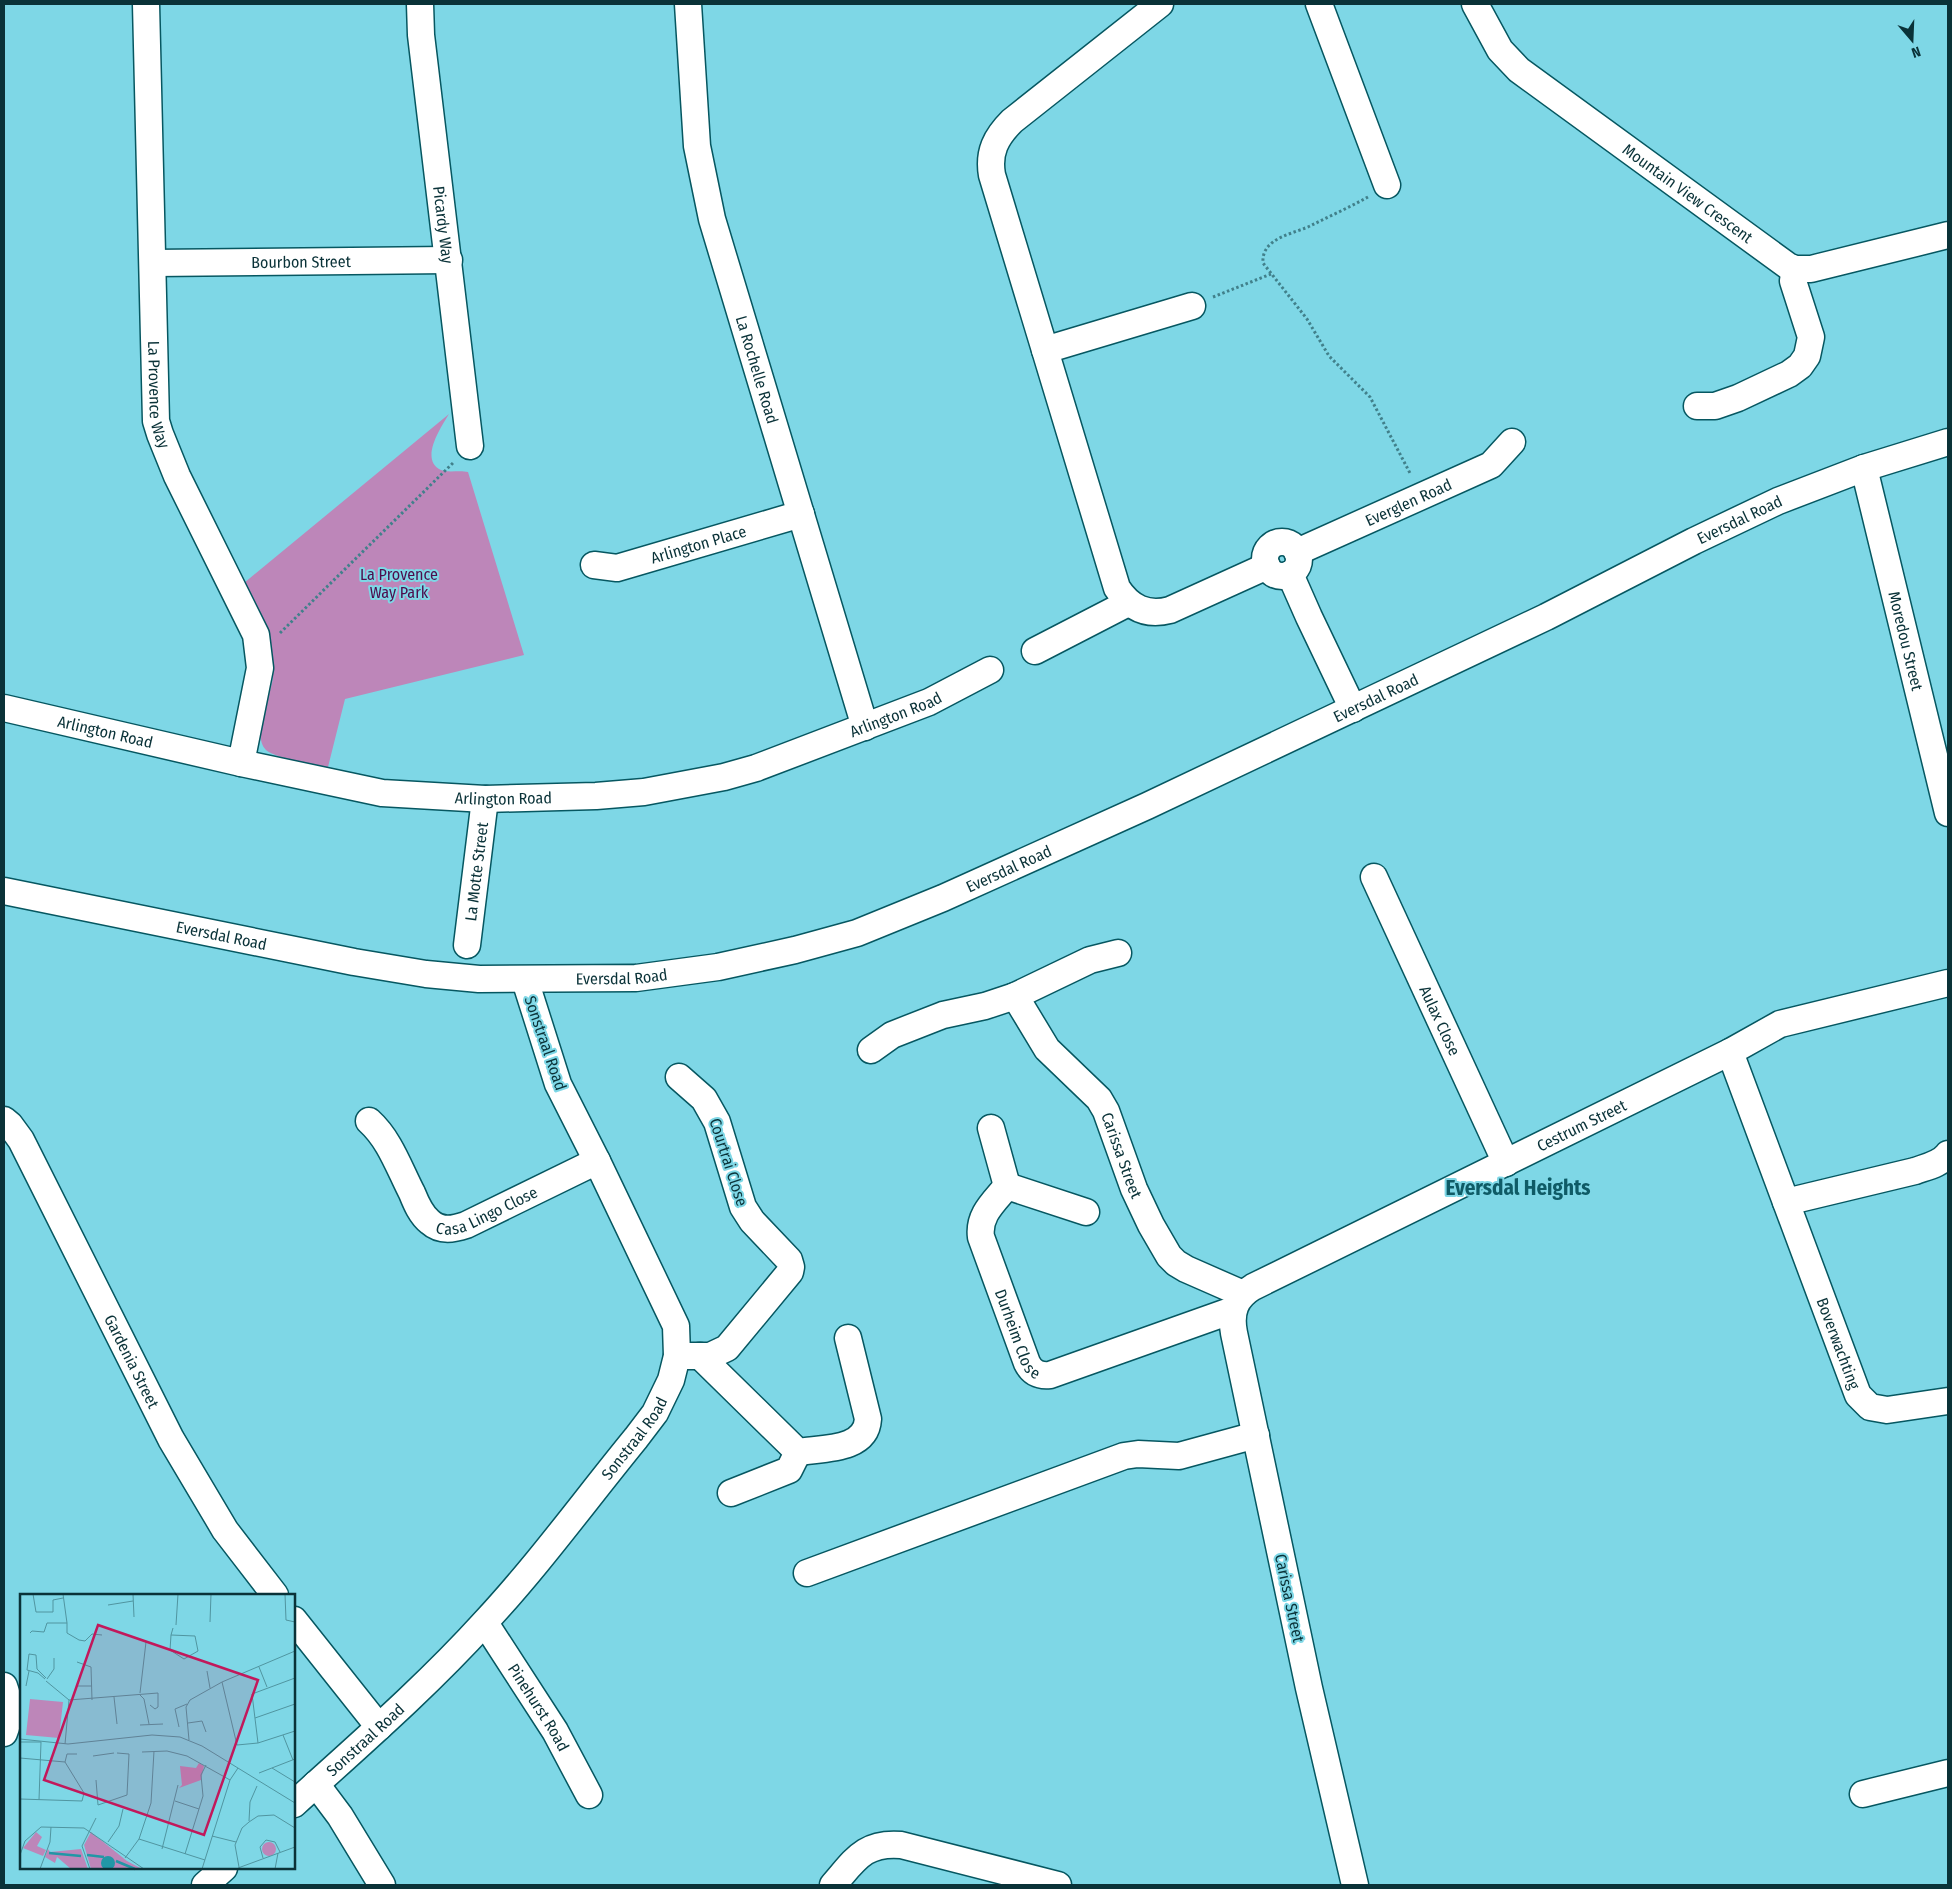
<svg xmlns="http://www.w3.org/2000/svg" width="1952" height="1889" font-family="'Fira Sans Condensed',sans-serif">
<style>
.green{fill:#bd86b9}
.lines{fill:none;stroke-linecap:round;stroke-linejoin:round}
.minor-casing{stroke:#065761;stroke-width:29}
.path{stroke:#41808b;stroke-width:3;stroke-dasharray:2.5 2.5;stroke-linecap:butt}
.minor{stroke:#fff;stroke-width:26}
.labels{text-anchor:middle;stroke-width:4;stroke-linejoin:round;paint-order:stroke}
.street-label{font-size:16px;fill:#0a3238;stroke:#7ed7e6}
.park-label{font-size:16px;fill:#4e0c4c;stroke:#7ed7e6}
.district-label{font-size:21px;font-weight:bold;fill:#0f5b66;stroke:#7ed7e6}
.inset-river{fill:none;stroke:#2197a6;stroke-width:2.5}
.inset-road{fill:none;stroke:#5095a0;stroke-width:1}
.view{fill:#c2185b;fill-opacity:0.15;stroke:#c2185b;stroke-width:2.5}
.inset-edge{fill:none;stroke:#0a3238;stroke-width:2.5}
</style>
<rect width="100%" height="100%" fill="#7ed7e6"/>
<path class="green" d="M449 414C441 427 419 460 441 470 448 473 460 470 468 472L524 655 345 699 328 767C316 765 274 758 266 750 251 735 271 696 273 677 276 642 259 613 244 583Z"/>
<g class="lines">
<defs>
<g id="minor">
<path id="s1" d="M146 4 156 421 160 434 177 476 256 635 260 668 241 763"/>
<path id="s2" d="M420 4 421 35 470 446"/>
<path id="s3" d="M688 4 697 146 712 219 865 727"/>
<path d="M1160 4 1012 121C996 137 988 152 992 175L1117 588C1130 608 1147 616 1170 610L1267 566"/>
<path d="M1319 4 1387 185"/>
<path id="s4" d="M1475 4 1500 50 1519 70 1788 266 1795 269H1811L1948 235"/>
<path id="s5" d="M153 263 449 260"/>
<path d="M1045 350 1192 306"/>
<path d="M1697 406H1715L1738 398 1789 374 1800 366 1807 356 1811 337 1793 281 1795 269"/>
<path id="s6" d="M1864 468 1948 813"/>
<circle cx="1282" cy="559" r="17"/>
<path id="s7" d="M1297 552 1491 465 1512 442"/>
<path id="s8" d="M594 565 617 568 801 514"/>
<path d="M1290 574 1309 617 1353 709"/>
<path d="M1035 651 1128 603"/>
<path id="s9" d="M4 708 241 763 382 793 485 799 596 796 644 792 724 777 756 768 929 702 990 670"/>
<path id="s10" d="M1374 877 1506 1163"/>
<path id="s11" d="M4 891 354 962 426 974 479 979 636 978 718 967 795 950 857 933 943 898 1147 806 1546 617 1694 541 1778 501 1864 468 1948 442"/>
<path id="s12" d="M467 945 485 799"/>
<path id="s13" d="M1015 996 1047 1049 1099 1099 1106 1111 1134 1189 1151 1225 1169 1256 1176 1263 1186 1269 1243 1294"/>
<path d="M871 1050 892 1035 943 1015 985 1006 1015 996 1090 960 1118 953"/>
<path id="s14" d="M1730 1052 1858 1395 1870 1407 1887 1410 1948 1401"/>
<path id="s15" d="M4 1120 10 1125 21 1140 171 1439 225 1530 275 1595"/>
<path id="s16" d="M369 1121C390 1140 399 1168 412 1193 416 1203 421 1215 430 1222 441 1232 454 1229 466 1225L597 1161"/>
<path d="M991 1128 1007 1186"/>
<path d="M1786 1202 1915 1171C1926 1167 1941 1164 1948 1154"/>
<path id="s17" d="M1086 1212 1007 1186C994 1202 978 1215 981 1237L1027 1363C1032 1373 1040 1376 1050 1375L1233 1310"/>
<path d="M677 1356H710L727 1348 790 1272 791 1267 789 1260 752 1221 743 1207 717 1122 704 1099 679 1077"/>
<path d="M700 1356 798 1452C823 1448 866 1451 868 1419L848 1338"/>
<path d="M731 1493 789 1470 798 1452"/>
<path d="M807 1573 1124 1456 1138 1454 1179 1456 1256 1435"/>
<path d="M294 1620 379 1727"/>
<path id="s18" d="M485 1623 555 1731 589 1795"/>
<path d="M4 1686C10 1702 10 1718 4 1733"/>
<path d="M316 1784 340 1816 382 1885"/>
<path d="M1863 1794 1948 1773"/>
<path id="s19" d="M294 1804C359 1745 426 1687 485 1622 539 1564 586 1499 636 1438L655 1413 671 1380 677 1356 676 1326 597 1161 558 1084 525 980"/>
<path d="M205 1885 224 1868"/>
<path d="M833 1885C855 1860 864 1842 901 1845L1058 1885"/>
<path id="s20" d="M1355 1885 1309 1688 1234 1333C1230 1312 1235 1298 1253 1287L1730 1052 1780 1024 1948 983"/>
</g>
</defs>
<use href="#minor" class="minor-casing"/>
<path class="path" d="M1368 197C1350 207 1330 216 1312 225 1295 234 1261 237 1263 263L1307 319 1329 356 1370 397 1411 475
M1213 297 1271 274
M280 633 454 462"/>
<use href="#minor" class="minor"/>
</g>
<g class="labels">
<g class="street-label">
<text dy="6" stroke="none"><textPath href="#s4" startOffset="289">Mountain View Crescent</textPath></text>
<text dy="6" stroke="none"><textPath href="#s2" startOffset="222">Picardy Way</textPath></text>
<text dy="6" stroke="none"><textPath href="#s5" startOffset="148">Bourbon Street</textPath></text>
<text dy="6" stroke="none"><textPath href="#s3" startOffset="374">La Rochelle Road</textPath></text>
<text dy="6" stroke="none"><textPath href="#s1" startOffset="391">La Provence Way</textPath></text>
<text dy="6" stroke="none"><textPath href="#s7" startOffset="122">Everglen Road</textPath></text>
<text dy="6" stroke="none"><textPath href="#s11" startOffset="1841">Eversdal Road</textPath></text>
<text dy="6" stroke="none"><textPath href="#s8" startOffset="108">Arlington Place</textPath></text>
<text dy="6" stroke="none"><textPath href="#s6" startOffset="178">Moredou Street</textPath></text>
<text dy="6" stroke="none"><textPath href="#s11" startOffset="1436">Eversdal Road</textPath></text>
<text dy="6" stroke="none"><textPath href="#s9" startOffset="914">Arlington Road</textPath></text>
<text dy="6" stroke="none"><textPath href="#s9" startOffset="104">Arlington Road</textPath></text>
<text dy="6" stroke="none"><textPath href="#s9" startOffset="509">Arlington Road</textPath></text>
<text dy="6" stroke="none"><textPath href="#s11" startOffset="1031">Eversdal Road</textPath></text>
<text dy="6" stroke="none"><textPath href="#s12" startOffset="74">La Motte Street</textPath></text>
<text dy="6" stroke="none"><textPath href="#s11" startOffset="222">Eversdal Road</textPath></text>
<text dy="6" stroke="none"><textPath href="#s11" startOffset="626">Eversdal Road</textPath></text>
<text dy="6" stroke="none"><textPath href="#s10" startOffset="158">Aulax Close</textPath></text>
<text transform="translate(546 1043) rotate(71)" y="6">Sonstraal Road</text>
<text dy="6" stroke="none"><textPath href="#s20" startOffset="985">Cestrum Street</textPath></text>
<text dy="6" stroke="none"><textPath href="#s13" startOffset="195">Carissa Street</textPath></text>
<text transform="translate(729 1162) rotate(72)" y="6">Courtrai Close</text>
<text dy="6" stroke="none"><textPath href="#s16" startOffset="181">Casa Lingo Close</textPath></text>
<text dy="6" stroke="none"><textPath href="#s17" startOffset="246">Durheim Close</textPath></text>
<text dy="6" stroke="none"><textPath href="#s14" startOffset="311">Boverwachting</textPath></text>
<text dy="6" stroke="none"><textPath href="#s15" startOffset="274">Gardenia Street</textPath></text>
<text dy="6" stroke="none"><textPath href="#s19" startOffset="501">Sonstraal Road</textPath></text>
<text transform="translate(1290 1598) rotate(78)" y="6">Carissa Street</text>
<text dy="6" stroke="none"><textPath href="#s18" startOffset="100">Pinehurst Road</textPath></text>
<text dy="6" stroke="none"><textPath href="#s19" startOffset="96">Sonstraal Road</textPath></text>
</g>
<g class="park-label">
<text x="399" y="580">La Provence<tspan x="399" dy="18">Way Park</tspan></text>
</g>
<g class="district-label">
<text x="1518" y="1195">Eversdal Heights</text>
</g>
</g>
<g transform="translate(20 1594)">
<rect width="275" height="275" fill="#7ed7e6"/>
<path d="M10 105 43 108 39 144 6 141ZM179 169 184 172 181 186 159 194 162 191 160 172 176 174ZM16 238 22 243 17 252 26 256 23 262 3 254ZM71 238 107 267 122 275H71L64 251ZM242 255a7 7 0 1 1 14 0a7 7 0 1 1-14 0ZM28 255 30 258 61 255 68 275H51L37 263 35 269 25 263Z" fill="#bd86b9"/>
<path d="M81 269a7 7 0 1 1 14 0a7 7 0 1 1-14 0Z" fill="#2197a6"/>
<path class="inset-river" d="M29 259 61 262M67 261 84 263M96 267 115 275"/>
<path class="inset-road" d="M13 0 16 18H33V6L43 4M113 0 114 23M265 0 266 26 275 28M88 11 113 7M190 28 191 0M47 29V39L59 46 65 47 72 40 82 41M156 31 158 0M10 39 12 37 24 38 27 29H47L43 0M151 41 175 42 178 57 164 65 150 56 151 41 153 34M57 68 71 73 72 106M239 73 247 93M187 77 190 94M25 85 18 79 7 76 9 60 16 61 17 75 26 84M27 85 34 75V64M26 87 49 106M202 88 217 151 238 149 275 137M6 92 9 77M56 92H72M120 99 126 48M119 100 124 105 129 130M94 103 97 130M49 106 138 99V113L135 115 130 111M235 124 275 110M168 129 182 127 186 138M120 131 143 130M159 133 155 115 167 110M263 141 273 166M0 145 48 150 132 141 160 143 182 152 275 209M169 146 166 113 170 106 202 88 275 57M0 148H21M238 149 232 100 275 84M45 150 49 106M122 158 147 157 167 162 210 186M73 162 94 159M0 164 45 168 64 199 62 207 0 205M45 168 47 160H57M252 174 275 188M239 179 275 165M76 186 78 211 107 201 109 160 97 159M19 206 21 148M155 207 179 215M229 227 230 208 237 192M192 242 216 248M119 245 185 266M88 248 99 232 103 215M142 255 158 191M165 260 183 202 181 181 186 171M0 261 5 247 21 233 64 234 124 275M105 264 119 245 131 209 134 157M243 264 240 253 246 246 255 248 260 258M219 273 215 251 222 234 229 228 238 222 254 221 275 234M218 274 275 253M20 275 30 248 31 233M70 275 62 252 76 224M182 275 210 186 218 174M255 275 258 259"/>
<path class="view" d="M78 31 238 86 184 241 24 186Z"/>
<rect width="275" height="275" class="inset-edge"/>
</g>
<rect width="1952" height="1889" fill="none" stroke="#0a3238" stroke-width="10"/>
<g transform="translate(1912 40) rotate(161)" stroke="#7ed7e6" stroke-width="4" paint-order="stroke">
<path d="M0-4L9 19L0 12L-9 19Z" fill="#0a3238"/>
<text y="-8" font-size="14" font-weight="bold" text-anchor="middle" fill="#0a3238">N</text>
</g>
</svg>
